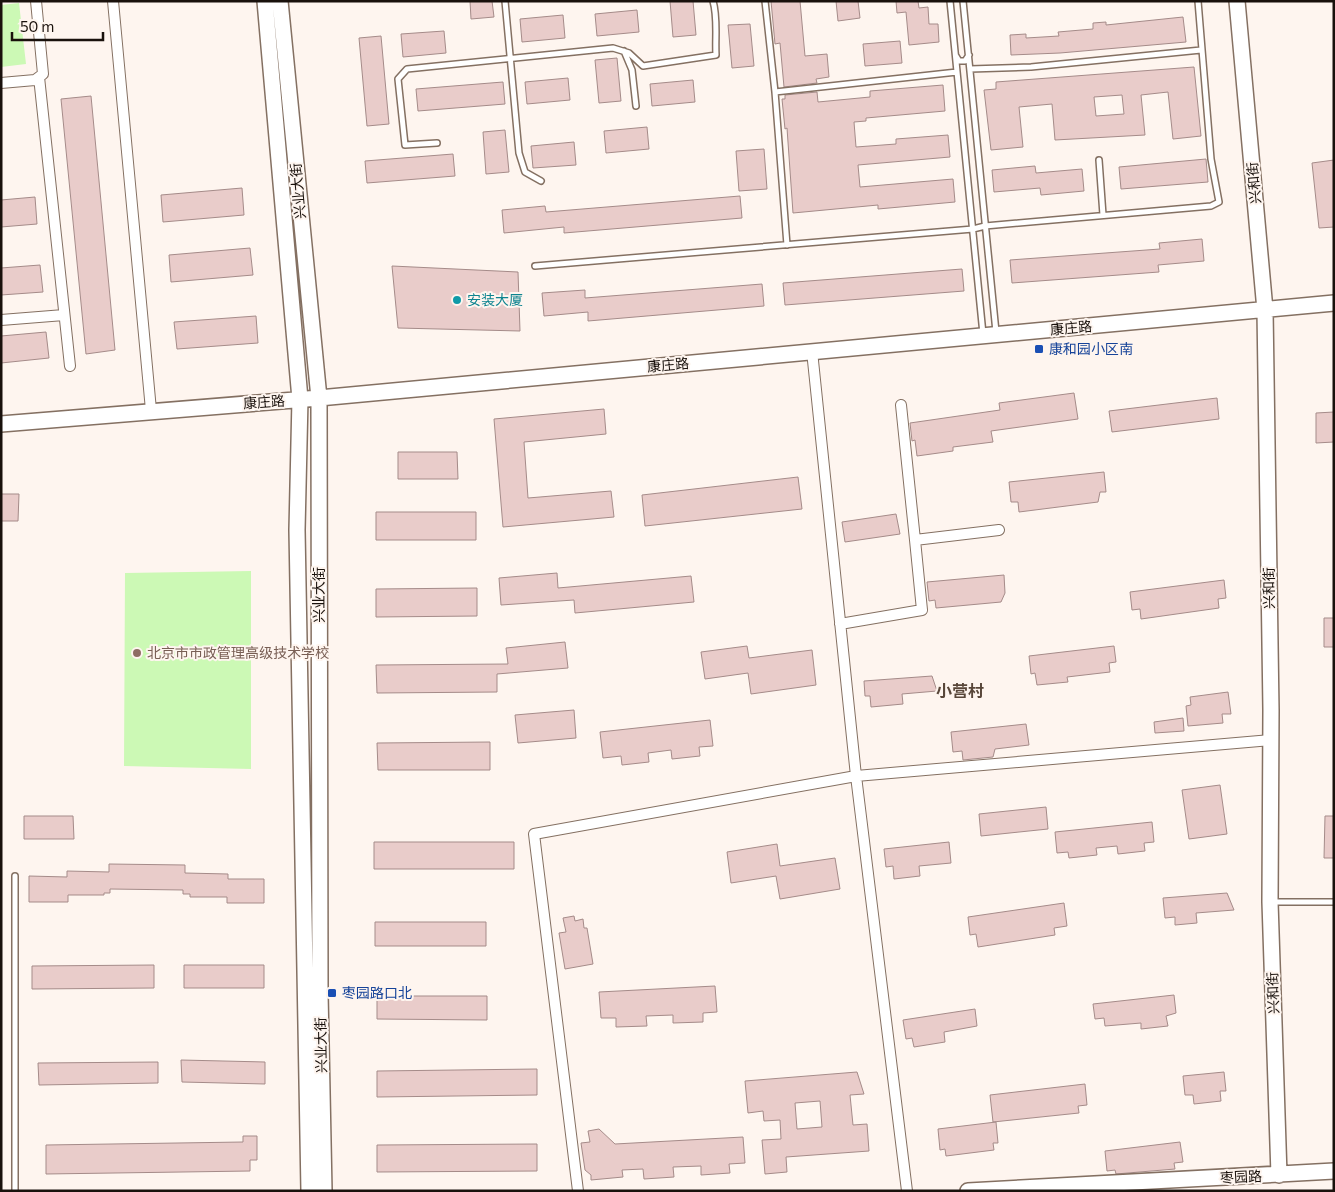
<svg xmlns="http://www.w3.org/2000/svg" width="1335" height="1192" font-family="Commissioner,'Noto Sans SC',sans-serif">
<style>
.green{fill:#ccf9b5}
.building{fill:#e9ccca;stroke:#a58b89;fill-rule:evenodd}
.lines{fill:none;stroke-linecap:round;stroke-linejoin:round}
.lane-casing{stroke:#847062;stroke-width:8}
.street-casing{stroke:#847062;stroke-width:12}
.secondary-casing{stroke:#847062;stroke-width:18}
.lane{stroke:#fff;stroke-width:5}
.street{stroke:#fff;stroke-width:10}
.secondary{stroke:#fff;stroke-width:15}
.culture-dot{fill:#0f9aa8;stroke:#fef5ef;stroke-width:2}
.transit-dot{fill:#1a4fb4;stroke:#fef5ef;stroke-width:2}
.education-dot{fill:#8d6e63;stroke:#fef5ef;stroke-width:2}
.labels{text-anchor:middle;stroke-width:4;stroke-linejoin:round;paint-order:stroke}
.street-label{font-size:14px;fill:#19110c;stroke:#fef5ef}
.culture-label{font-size:14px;fill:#0d838f;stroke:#fef5ef;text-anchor:start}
.transit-label{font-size:14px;fill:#164399;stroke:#fef5ef;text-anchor:start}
.education-label{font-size:14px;fill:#785e54;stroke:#fef5ef;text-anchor:start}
.quarter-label{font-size:16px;font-weight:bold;fill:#584639;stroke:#fef5ef}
</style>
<rect width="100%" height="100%" fill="#fef5ef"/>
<path class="green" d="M19 3 26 64 1 67V5Z
M251 571V769L124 766 125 573Z"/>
<path class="building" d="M470 1H492L494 17 471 19Z
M670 1H693L696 35 673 37Z
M771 1H800L805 56 827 54 829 77 816 79 817 83 784 87 780 43 775 44Z
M836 1H858L860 18 838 21Z
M896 1H918L919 8 928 7 929 24H938L939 42 909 45 906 12 897 13Z
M637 10 639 32 597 36 595 14Z
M563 15 565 38 522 42 520 19Z
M1183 17 1186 42 1060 53 1011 55 1010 35 1026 34V38L1059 36 1058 32 1093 29V23L1106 22V25Z
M750 24 754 66 732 68 728 25Z
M444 31 446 53 403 57 401 34Z
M381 36 389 124 367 126 359 38Z
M900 41 902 63 865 66 863 44Z
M617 58 621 101 599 103 595 60Z
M1194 67 1201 136 1173 139 1168 92 1141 95 1145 135 1055 140 1052 104 1019 107 1023 147 991 150 984 90 996 89V82ZM1122 95 1124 114 1096 116 1094 97Z
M568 78 570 100 527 104 525 82Z
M693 80 695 102 652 106 650 84Z
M503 82 505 104 418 111 416 89Z
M943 85 945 111 866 118V121L854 122 856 147 896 144V139L948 135 950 157 858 165 860 187 953 179 955 202 878 209V205L793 213 787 128 785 129 782 99H785V95L817 92 818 102 870 97V91Z
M91 96 115 350 86 354 61 99Z
M647 127 649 149 606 153 604 131Z
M505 130 509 172 486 174 483 132Z
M574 142 576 165 533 168 531 146Z
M764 149 767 189 739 191 736 151Z
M453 154 455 176 367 183 365 161Z
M1206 159 1208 182 1121 189 1119 167Z
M1334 160V227L1319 228 1312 163Z
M1035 166 1036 173 1082 169 1084 191 1041 195 1040 188 994 192 992 170Z
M242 188 244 215 163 222 161 195Z
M740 196 742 218 564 233V227L504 233 502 210 545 206 546 212Z
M35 197 37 224 1 227V200Z
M1202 239 1204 261 1158 265 1159 272 1012 283 1010 260 1160 249 1159 243Z
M250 248 253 275 171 282 169 255Z
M40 265 43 292 1 295V268Z
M392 266 518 272 520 331 398 328Z
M962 269 964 291 785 305 783 283Z
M762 284 764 306 588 321V312L544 316 542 293 585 290V298Z
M256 316 258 343 177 349 174 322Z
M46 332 49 358 1 363V336Z
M1074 393 1078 419 991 431 993 442 953 447V451L917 456 915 440 912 441 910 423 1000 410 999 403Z
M1217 398 1219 419 1112 432 1109 411Z
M604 409 606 434 524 442 528 498 611 491 614 517 503 527 494 419Z
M1334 412V442L1316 443V413Z
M398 452H457L458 479H398Z
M1104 472 1106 492H1100L1098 502 1019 512 1018 502H1011L1009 482Z
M798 477 802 509 645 526 642 495Z
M1 494H19L18 521H1Z
M376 512H476V540H376Z
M896 514 900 534 845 542 842 522Z
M557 573 558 588 691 576 694 602 575 613 574 600 501 605 499 578Z
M1004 575 1005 593 1001 602 936 608 935 600 929 601 927 582Z
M1224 580 1226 598 1218 599 1219 608 1141 619 1140 609 1132 610 1130 592Z
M477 588V616L376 617V589Z
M1324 618H1334V647H1324Z
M565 642 568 668 497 674V692L377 693 376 665 508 664 506 648Z
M747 646 749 658 812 650 816 685 751 694 748 673 705 679 701 652Z
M1114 646 1116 662 1109 663 1110 672 1067 677 1068 682 1037 685 1035 673 1031 674 1029 656Z
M932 676 937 691 902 694 903 704 871 707 870 696H865L864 681Z
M1228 692 1231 714H1222L1223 723 1188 726 1186 706 1191 705 1190 697Z
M574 710 576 738 518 743 515 715Z
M1183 718 1184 731 1155 733 1154 722Z
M710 720 713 746 699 747 700 756 672 759 671 750 648 753 649 762 622 765 621 756 603 758 600 732Z
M1026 724 1029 745 995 749 993 757 963 760 962 751 953 752 951 732Z
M490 742V770H378L377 743Z
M1220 785 1227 834 1189 839 1182 790Z
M1046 807 1048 829 981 836 979 814Z
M24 816H73L74 839H24Z
M1325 816H1334V858H1324Z
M1152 822 1154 842 1144 843 1145 851 1118 854 1117 846 1096 848 1097 855 1069 858 1068 852 1057 853 1055 832Z
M374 842H514V869H374Z
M949 842 951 863 919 866 920 876 894 879 893 866 886 867 884 849Z
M777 844 780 866 835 858 840 889 780 899 776 876 731 883 727 852Z
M109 864 185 865V873L228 874V879H264V903H227V897H190V894H183V890L110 889V893H104V895H68V902H29V876L67 877V871L109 872Z
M1227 893 1234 910 1196 913 1197 923 1175 925V917L1165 918 1163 898Z
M1064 903 1067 926 1054 928 1055 935 978 947 976 934 970 935 968 917Z
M574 916 575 921 583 919 584 928H587L593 964 565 969 559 933 566 932 563 918Z
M375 922H486V946H375Z
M154 965V988L32 989V966Z
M184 965H264V988H184Z
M715 986 717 1012 703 1013V1022L673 1023V1015L646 1016 647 1026 616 1027V1018H601L599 992Z
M1174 995 1176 1013 1166 1016 1168 1026 1141 1029V1023L1105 1026 1104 1018 1095 1019 1093 1004Z
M377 996H487V1020L377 1019Z
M975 1009 977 1026 944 1032 945 1042 914 1047 912 1038 906 1039 903 1020Z
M181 1060 265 1062V1084L182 1082Z
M158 1062V1083L39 1085 38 1063Z
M537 1069V1095L377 1097V1071Z
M857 1072 864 1094 850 1095 853 1125 867 1124 869 1151 786 1157 787 1172 765 1174 762 1140 781 1139 780 1120 764 1121 763 1111 748 1113 745 1081ZM820 1101 822 1127 797 1129 795 1103Z
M1224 1072 1226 1091H1220L1221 1101 1194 1104 1193 1095H1185L1183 1076Z
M1085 1084 1087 1105 1078 1106 1079 1113 993 1122 990 1095Z
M996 1122 998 1143H993L994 1150 946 1156 945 1149 940 1150 938 1129Z
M599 1129 615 1144 743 1137 745 1163 729 1164 730 1173 701 1175V1166L673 1167 674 1177 644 1179 643 1169 622 1170 623 1177 591 1180V1175L585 1170 581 1143 590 1142 588 1131Z
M243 1136H257V1160H250V1171L46 1174V1145L243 1142Z
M1180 1142 1183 1162 1174 1163 1175 1169 1116 1174 1115 1170 1107 1171 1105 1151Z
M537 1144V1171L377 1172V1145Z"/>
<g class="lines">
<defs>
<path id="lane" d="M505 1 519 153 525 172 541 181
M765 1 775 92 957 72
M950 1 983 334
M963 1 996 332
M624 51 632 70 636 106
M956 56 959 61H965L969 55
M970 69 1031 67 1201 50
M775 92 787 245
M437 143 405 145 398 79 407 69 613 48 629 53 643 66 716 55C715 38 718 18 713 1
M1099 160 1103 215
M535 266 973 229 985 226 1211 206 1219 202 1211 159 1198 1
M1273 902H1334
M15 1191V876"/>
<path id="street" d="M113 1 151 410
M39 77 70 366
M1 83 35 80 43 74 36 1
M1 320 64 315
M812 351 856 776 907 1191
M901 405 915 540
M840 624 922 610 915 540 999 530
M578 1191 534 834 856 776 1271 740"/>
<path id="secondary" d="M265 1 300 399 297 530 309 1191
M280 1 319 398 320 993 324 1191
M1237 1 1265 310 1271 710 1270 902 1279 1175
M1 424 319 398 1334 303
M968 1191 1334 1171"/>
</defs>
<use href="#lane" class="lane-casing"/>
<use href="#street" class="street-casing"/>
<use href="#secondary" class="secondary-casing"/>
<use href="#lane" class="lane"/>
<use href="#street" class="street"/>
<use href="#secondary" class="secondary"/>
</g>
<circle class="culture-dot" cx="457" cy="300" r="5"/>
<g class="transit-dot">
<rect x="1034" y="344" width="10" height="10" rx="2.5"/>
<rect x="327" y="988" width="10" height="10" rx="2.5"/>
</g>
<circle class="education-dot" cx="137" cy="653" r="5"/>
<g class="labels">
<g class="street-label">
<text transform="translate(1254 183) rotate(-95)" y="5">兴和街</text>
<text transform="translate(298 191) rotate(-95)" y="5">兴业大街</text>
<text transform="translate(1071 328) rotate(-5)" y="5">康庄路</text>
<text transform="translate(668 365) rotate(-5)" y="5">康庄路</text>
<text transform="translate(264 402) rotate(-4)" y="5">康庄路</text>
<text transform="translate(1269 588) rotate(-91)" y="5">兴和街</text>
<text transform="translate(319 595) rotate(-90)" y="5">兴业大街</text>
<text transform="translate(1273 993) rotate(-92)" y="5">兴和街</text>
<text transform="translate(321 1045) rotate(-91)" y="5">兴业大街</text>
<text transform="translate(1241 1177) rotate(-3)" y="5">枣园路</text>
</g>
<g class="culture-label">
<text x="467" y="305">安装大厦</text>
</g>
<g class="transit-label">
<text x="1049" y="354">康和园小区南</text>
<text x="342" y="998">枣园路口北</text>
</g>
<g class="education-label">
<text x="147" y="658">北京市市政管理高级技术学校</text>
</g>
<g class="quarter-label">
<text x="960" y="697">小营村</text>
</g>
</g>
<rect width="1335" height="1192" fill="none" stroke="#19110c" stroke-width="5"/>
<path d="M12 32v8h91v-8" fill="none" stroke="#19110c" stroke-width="2.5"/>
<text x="20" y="32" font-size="15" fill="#19110c" stroke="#fef5ef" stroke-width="4" paint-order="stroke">50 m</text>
</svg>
